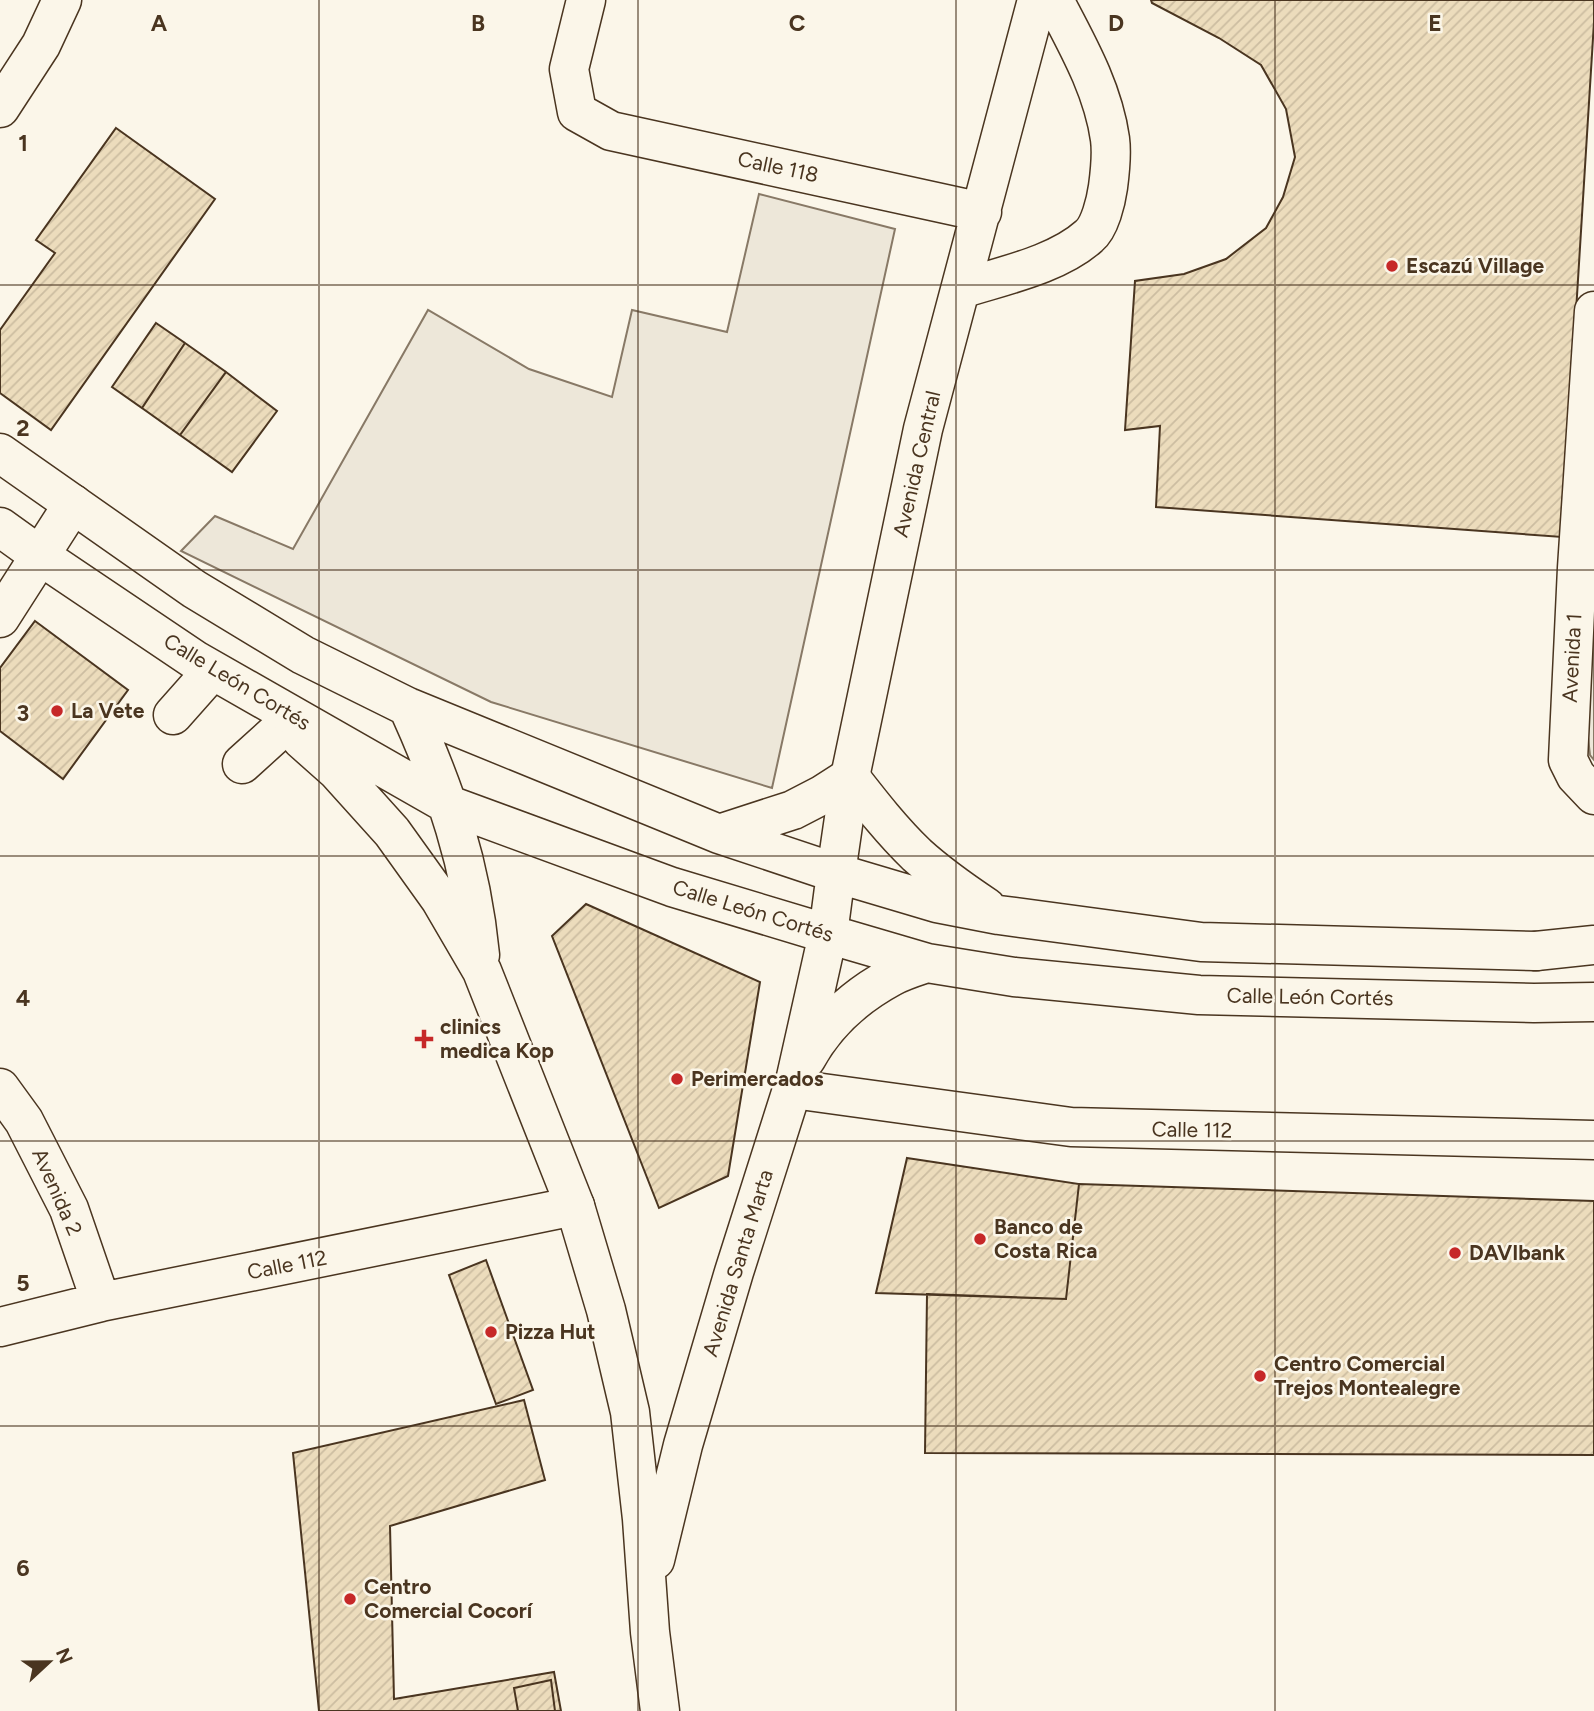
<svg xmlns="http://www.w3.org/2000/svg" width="1594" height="1711" font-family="Figtree,sans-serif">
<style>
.parking{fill:#ede7d9;stroke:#887966;stroke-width:2}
.building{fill:url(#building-hatch);stroke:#4a3520;stroke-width:2}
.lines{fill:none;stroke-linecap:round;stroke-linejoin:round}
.minor-casing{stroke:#4a3520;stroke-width:41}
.major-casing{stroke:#4a3520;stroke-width:41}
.highway-casing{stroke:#4a3520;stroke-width:41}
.minor{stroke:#fbf6e9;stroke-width:38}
.major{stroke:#fbf6e9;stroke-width:38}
.highway{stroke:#fbf6e9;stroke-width:38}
.grid{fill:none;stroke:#4a3520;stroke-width:2;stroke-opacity:0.55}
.poi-dot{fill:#c62828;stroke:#fbf6e9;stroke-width:2.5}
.labels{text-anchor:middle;stroke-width:5;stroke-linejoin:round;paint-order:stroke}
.street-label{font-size:21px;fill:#4a3520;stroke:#fbf6e9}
.poi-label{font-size:21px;font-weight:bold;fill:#4a3520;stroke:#fbf6e9;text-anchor:start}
.grid-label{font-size:23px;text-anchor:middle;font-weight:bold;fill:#4a3520;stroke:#fbf6e9;stroke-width:5;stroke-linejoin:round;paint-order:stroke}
</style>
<defs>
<pattern id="building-hatch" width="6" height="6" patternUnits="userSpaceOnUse" patternTransform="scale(1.75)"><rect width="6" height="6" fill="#ecdcbc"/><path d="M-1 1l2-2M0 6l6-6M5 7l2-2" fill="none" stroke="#ccbda1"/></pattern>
</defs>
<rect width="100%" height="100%" fill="#fbf6e9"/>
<path class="parking" d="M759 194 895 229 772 788 491 702 181 551 215 516 293 549 428 310 529 369 612 397 632 310 727 332Z
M1594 605V760L1590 755 1586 720Z"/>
<path class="building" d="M1151 0H1594V22L1562 537 1156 507 1160 426 1125 430 1135 281 1184 274 1226 259 1266 228 1283 197 1295 157 1286 109 1261 65 1219 38 1152 3Z
M116 128 215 199 51 430 0 393V330L55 253 36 240Z
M156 323 185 343 142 408 112 387Z
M185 343 226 372 180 435 142 408Z
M226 372 277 411 232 472 180 435Z
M35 621 128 690 63 779 0 731V668Z
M586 904 760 982 728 1176 659 1208 552 936Z
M907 1158 1079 1184 1066 1299 876 1293Z
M1079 1184 1594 1201V1455L925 1453 927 1294 1066 1299Z
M486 1260 533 1390 496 1404 449 1275Z
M524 1400 545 1480 390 1526 394 1699 554 1672 561 1711H319L293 1453Z
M551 1680 555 1711H518L514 1688Z"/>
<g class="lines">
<defs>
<path id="minor" d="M586 0 569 69 577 112 611 131 982 212
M0 108 41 45 62 0
M961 289C1001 276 1057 265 1089 236 1100 227 1106 201 1108 187 1110 172 1112 154 1110 139 1103 89 1077 44 1054 0
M1594 311 1577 568 1568 760 1576 776 1594 795
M0 618 73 504
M173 715 212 671
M242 764 285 725
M836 873 850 777 923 429 1037 0
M0 1088 24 1121 69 1209 101 1302
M793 1089 1071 1127 1594 1140
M0 1327 101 1302 575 1206"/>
<path id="major" d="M0 453 194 589 303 655 408 707 719 834 836 873 937 903 999 915 1201 942 1536 951
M0 527 39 555 195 660 449 805 672 887 828 934 927 963 1014 977 1199 995 1534 1003 1594 1002
M408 707C446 791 471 863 480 955
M301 739 337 771 392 832 440 899 482 971 575 1206 606 1310 630 1412 642 1519 650 1632 660 1711
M719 834 793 810 822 795 850 777C871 804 892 831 917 855 938 874 962 891 986 907
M806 1059C825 1024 856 996 891 977 902 971 915 967 927 963
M655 1560 683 1445 734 1272 796 1077 828 934 836 873"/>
<path id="highway" d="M1536 951 1594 945"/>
</defs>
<use href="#minor" class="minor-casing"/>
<use href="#major" class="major-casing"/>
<use href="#highway" class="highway-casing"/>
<use href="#minor" class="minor"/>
<use href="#major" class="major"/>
<use href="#highway" class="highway"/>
</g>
<path class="grid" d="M319 0V1711M638 0V1711M956 0V1711M1275 0V1711M0 285H1594M0 570H1594M0 856H1594M0 1141H1594M0 1426H1594"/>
<g class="poi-dot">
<circle cx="1392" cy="266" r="7"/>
<circle cx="57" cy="711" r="7"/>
<path d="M420.5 1028.5h7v7h7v7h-7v7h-7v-7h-7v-7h7z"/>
<circle cx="677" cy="1079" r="7"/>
<circle cx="980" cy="1239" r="7"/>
<circle cx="1455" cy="1253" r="7"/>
<circle cx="491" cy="1332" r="7"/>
<circle cx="1260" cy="1376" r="7"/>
<circle cx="350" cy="1599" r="7"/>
</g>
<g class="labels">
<g class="street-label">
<text transform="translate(778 167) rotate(12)" y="7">Calle 118</text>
<text transform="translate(917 464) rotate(-77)" y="7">Avenida Central</text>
<text transform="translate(1572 658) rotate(-87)" y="7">Avenida 1</text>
<text transform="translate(237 682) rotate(31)" y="7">Calle León Cortés</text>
<text transform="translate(753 911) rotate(17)" y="7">Calle León Cortés</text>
<text transform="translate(1310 997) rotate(1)" y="7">Calle León Cortés</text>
<text transform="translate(1192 1130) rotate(1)" y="7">Calle 112</text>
<text transform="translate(57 1192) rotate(66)" y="7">Avenida 2</text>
<text transform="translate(738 1263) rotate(-73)" y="7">Avenida Santa Marta</text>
<text transform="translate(287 1265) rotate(-11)" y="7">Calle 112</text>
</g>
<g class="poi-label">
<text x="1406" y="273">Escazú Village</text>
<text x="71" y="718">La Vete</text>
<text x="440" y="1034">clinics<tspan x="440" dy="24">medica Kop</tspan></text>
<text x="691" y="1086">Perimercados</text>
<text x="994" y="1234">Banco de<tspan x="994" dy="24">Costa Rica</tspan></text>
<text x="1469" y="1260">DAVIbank</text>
<text x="505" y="1339">Pizza Hut</text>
<text x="1274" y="1371">Centro Comercial<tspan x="1274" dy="24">Trejos Montealegre</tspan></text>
<text x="364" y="1594">Centro<tspan x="364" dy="24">Comercial Cocorí</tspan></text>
</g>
</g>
<g class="grid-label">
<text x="159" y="31">A</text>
<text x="478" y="31">B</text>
<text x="797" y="31">C</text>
<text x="1116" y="31">D</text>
<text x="1435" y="31">E</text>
<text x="23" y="151">1</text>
<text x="23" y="436">2</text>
<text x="23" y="721">3</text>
<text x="23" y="1006">4</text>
<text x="23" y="1291">5</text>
<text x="23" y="1576">6</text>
</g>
<g transform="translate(49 1662) rotate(68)" stroke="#fbf6e9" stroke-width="5" paint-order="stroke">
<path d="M0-5L12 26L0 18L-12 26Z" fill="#4a3520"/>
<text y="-10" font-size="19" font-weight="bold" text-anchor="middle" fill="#4a3520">N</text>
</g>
</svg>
